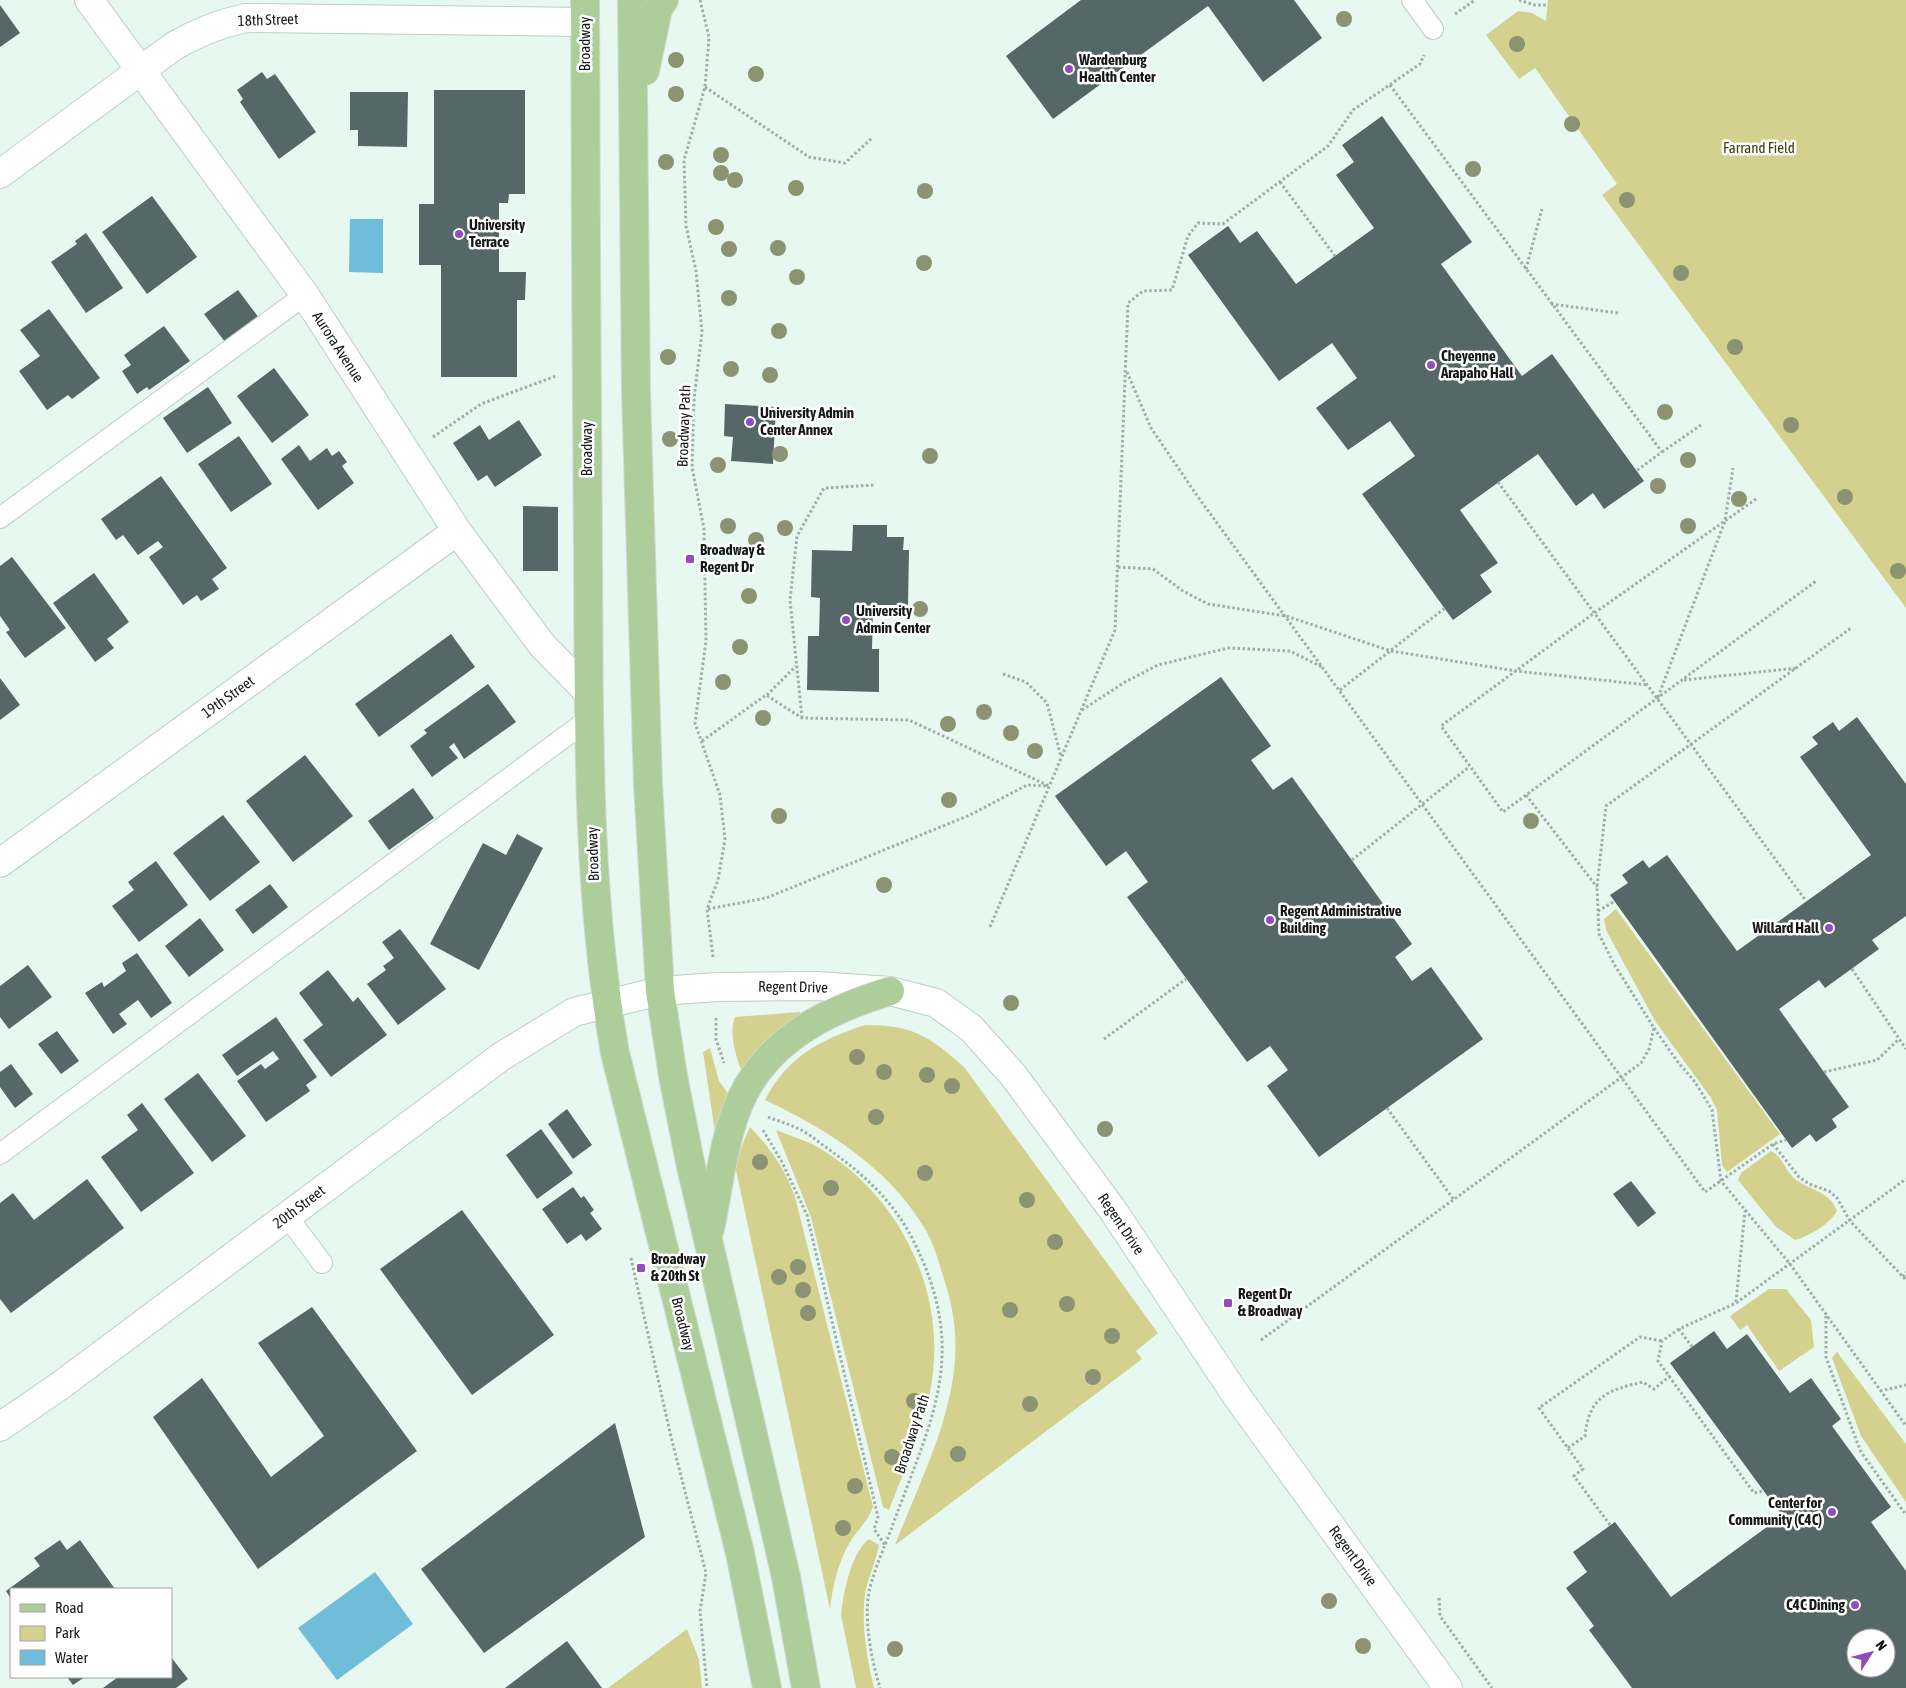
<svg xmlns="http://www.w3.org/2000/svg" width="1906" height="1688" font-family="'Asap Condensed',sans-serif">
<style>
.green{fill:#d4d18f}
.water{fill:#6fbdd8}
.building{fill:#556766;fill-rule:evenodd}
.lines{fill:none;stroke-linecap:round;stroke-linejoin:round}
.service-casing{stroke:#bdcec5;stroke-width:22}
.minor-casing{stroke:#bdcec5;stroke-width:30}
.tertiary-casing{stroke:#bdcec5;stroke-width:30}
.primary-casing{stroke:#d5d6d5;stroke-width:30}
.path{stroke:#a0aea7;stroke-width:3;stroke-dasharray:2.5 2.5;stroke-linecap:butt}
.service{stroke:#fff;stroke-width:20}
.minor{stroke:#fff;stroke-width:28}
.tertiary{stroke:#fff;stroke-width:28}
.primary{stroke:#adce9a;stroke-width:28}
.tree{fill:#8c9372}
.poi-dot{fill:#934bbe;stroke:#fff;stroke-width:2}
.labels{text-anchor:middle;stroke-width:5;stroke-linejoin:round;paint-order:stroke}
.street-label{font-size:15px;fill:#131916;stroke:#fff}
.poi-label{font-size:15px;font-weight:bold;fill:#131916;stroke:#fff;text-anchor:start}
.park-label{font-size:15px;fill:#43400c;stroke:#fff}
</style>
<rect width="100%" height="100%" fill="#e6f8ef"/>
<path class="green" d="M1548 0H1906V608L1602 195 1617 184 1535 68 1519 79 1486 35 1518 11 1532 13 1546 21Z
M1616 909 1780 1134 1727 1172 1722 1165 1717 1110 1711 1098 1655 1021 1606 930 1604 919Z
M800 1012 801 1015 743 1075C737 1060 728 1033 735 1017Z
M865 1025C913 1025 929 1036 964 1067L1158 1333 1136 1351 1142 1359 895 1545C918 1486 950 1424 955 1361 957 1332 953 1306 944 1279 939 1263 934 1244 925 1229 890 1169 827 1129 765 1100 788 1056 820 1040 865 1025Z
M710 1048 719 1081 732 1099 718 1152 703 1052Z
M750 1127C770 1148 785 1169 795 1197L873 1507C869 1520 859 1528 852 1539 838 1561 833 1584 830 1609L736 1170 740 1150Z
M776 1130C788 1135 801 1139 812 1144 896 1189 946 1287 932 1380 926 1425 905 1468 889 1510L883 1507 811 1217Z
M1771 1151C1782 1156 1785 1170 1794 1178 1809 1191 1829 1190 1837 1211 1829 1225 1811 1235 1795 1240L1776 1227 1738 1180 1741 1173Z
M1769 1289H1786L1811 1320 1814 1347 1779 1371 1747 1325 1740 1330 1730 1316Z
M1837 1352 1906 1444V1502L1861 1436 1832 1358Z
M869 1539 879 1545C876 1562 868 1577 865 1594 861 1625 867 1658 874 1688H856L841 1615C843 1595 851 1552 869 1539Z
M687 1629 699 1660 702 1688H608Z"/>
<path class="water" d="M350 219H383V273L349 272Z
M375 1572 413 1624 337 1680 298 1628Z"/>
<path class="building" d="M1081 0H1294L1322 38 1263 82 1208 6 1053 119 1006 56Z
M0 5 20 33 0 47Z
M262 72 267 79 275 74 316 132 279 159 240 102 243 99 237 90Z
M434 90H525V194H509L508 203H499V272H526L525 300H517V377H441V265H419V204H434Z
M350 92H408L407 147 358 146V130H350Z
M1382 116 1472 242 1441 264 1522 376 1552 354 1644 481 1604 509 1593 493 1576 506 1538 454 1460 510 1498 563 1480 575 1492 592 1453 620 1362 494 1415 456 1390 421 1348 450 1316 408 1357 378 1332 343 1279 381 1188 255 1228 226 1240 243 1257 231 1296 284 1374 228 1336 175 1354 162 1342 145Z
M152 196 197 257 147 294 102 232Z
M86 233 123 288 86 313 51 262 77 244 75 241Z
M238 290 259 318 225 342 204 314Z
M49 309 100 378 72 399 68 395 47 410 19 371 40 356 20 330Z
M164 326 190 361 149 390 147 387 137 394 122 371 131 365 124 355Z
M274 368 309 415 272 443 237 396Z
M208 387 232 423 187 453 163 418Z
M725 404 776 407 773 464 731 461 733 437 724 436Z
M519 420 542 455 495 487 487 475 478 481 453 443 480 425 489 440Z
M239 436 272 484 231 512 198 464Z
M299 445 310 461 327 448 332 456 339 451 347 462 342 466 354 483 318 510 281 459Z
M161 476 227 568 212 579 219 589 201 601 197 595 183 605 149 557 163 547 158 541 138 555 123 535 116 540 101 519Z
M523 506 558 507V571H523Z
M853 525H887V537H904L903 550H909L908 605H873L872 649H879V692L807 690 808 636H819L820 598 811 597 812 550 852 551Z
M12 557 66 628 25 658 6 632 10 630 0 616V566Z
M94 573 129 622 107 639 114 648 95 662 53 603Z
M451 634 475 667 379 737 355 704Z
M1221 677 1271 746 1251 760 1273 790 1292 777 1412 944 1395 957 1412 981 1431 967 1483 1039 1319 1157 1267 1086 1288 1070 1270 1046 1247 1062 1127 897 1148 882 1126 851 1106 866 1055 796Z
M0 678 20 705 0 720Z
M488 684 516 722 464 759 454 743 449 747 458 758 432 777 410 746 427 733 424 730Z
M1857 717 1906 784V916L1872 940 1879 949 1825 988 1819 980 1779 1009 1849 1107 1832 1119 1837 1127 1816 1142 1810 1134 1792 1148 1610 895 1628 883 1622 875 1643 860 1649 868 1667 855 1737 951 1871 855 1800 757 1818 744 1812 737 1833 722 1839 731Z
M305 755 353 816 293 862 246 801Z
M413 788 434 818 389 850 368 821Z
M223 815 260 862 210 901 173 853Z
M517 834 543 848 479 970 430 944 483 843 506 855Z
M156 861 188 905 139 942 112 906 134 890 128 882Z
M270 884 288 907 253 934 235 910Z
M200 918 224 950 189 977 165 946Z
M400 929 446 989 398 1025 367 984 386 970 383 966 394 958 382 942Z
M137 953 172 1003 151 1018 138 1000 119 1014 127 1024 113 1034 85 993 102 982 104 987 126 971 122 963Z
M28 965 52 997 9 1029 0 1017V986Z
M328 970 353 1002 358 997 387 1035 331 1077 303 1040 323 1025 299 993Z
M276 1017 317 1077 306 1085 310 1091 266 1122 237 1081 261 1064 265 1069 279 1059 273 1051 237 1076 222 1055Z
M57 1031 79 1061 61 1074 38 1044Z
M11 1064 33 1094 15 1108 0 1087V1072Z
M198 1073 246 1136 212 1162 164 1099Z
M142 1103 194 1173 141 1212 101 1157 138 1130 127 1115Z
M567 1109 592 1145 573 1159 548 1124Z
M541 1129 573 1173 537 1199 506 1155Z
M87 1179 124 1228 11 1313 0 1299V1203L13 1193 34 1220Z
M1631 1181 1656 1213 1638 1227 1613 1194Z
M573 1187 581 1198 584 1196 594 1210 590 1213 602 1229 586 1241 581 1234 567 1244 542 1209Z
M462 1210 554 1335 472 1395 380 1269Z
M312 1307 417 1451 258 1569 153 1417 202 1378 271 1477 324 1436 258 1343Z
M1714 1331 1727 1349 1747 1334 1790 1393 1811 1378 1841 1419 1832 1426 1891 1507 1871 1522 1906 1571V1688H1632L1589 1630 1594 1626 1566 1588 1587 1572 1573 1552 1615 1522 1671 1597 1782 1516 1670 1363ZM1856 1638H1886V1668H1856Z
M615 1423 645 1537 484 1653 421 1569Z
M60 1540 67 1550 80 1540 115 1589H11V1599L6 1591 40 1566 34 1558Z
M567 1641 602 1688H505Z
M171 1657 188 1679 176 1688H103L118 1677H171Z
M67 1677H85L73 1685Z"/>
<g class="lines">
<defs>
<path id="service" d="M1412 0 1433 29
M0 518 305 295
M0 1154 589 719
M287 1216 322 1263"/>
<path id="minor" d="M89 0 305 295 457 531 542 645 588 692
M0 174 174 46C198 32 219 24 245 18L585 22
M0 863 457 531"/>
<path id="tertiary" d="M0 1427 61 1385 502 1056 574 1012 660 991 717 987 817 986 890 991 936 1003 971 1028 1013 1075 1112 1209 1236 1395 1448 1688"/>
<path id="primary" d="M585 0C585 184 587 367 588 551 589 719 586 887 615 1053L740 1553 767 1688
M632 0 636 393 648 784 660 991 673 1076 690 1162 786 1577 806 1688
M645 71 658 9 664 0
M710 1229C719 1187 723 1139 741 1099 769 1039 829 1009 890 991"/>
</defs>
<use href="#service" class="service-casing"/>
<use href="#minor" class="minor-casing"/>
<use href="#tertiary" class="tertiary-casing"/>
<use href="#primary" class="primary-casing"/>
<path class="path" d="M700 0 709 37 705 87 684 160 686 226 696 271 702 332 694 399 692 467 704 529 706 641 695 723 720 795 725 839 718 880 707 909 713 957
M1519 0 1535 5H1548
M1455 14 1475 0
M1390 85 1662 452 1636 471
M705 87 809 157 845 163 872 138
M1280 182 1335 256
M1526 269 1542 209
M1551 304 1618 313
M1127 372 1151 428 1198 497 1705 1192 1773 1144 1786 1140
M433 437 481 404 556 376
M1662 452 1701 425
M1498 482 1806 901
M1756 499 1593 614 1441 726 1503 812 1816 581
M1118 567 1153 569 1183 591 1208 604 1286 616 1391 651 1516 671 1648 685
M1003 674 1026 682 1047 703 1061 757
M1684 680 1797 668
M1340 690 1445 608
M767 695 796 666
M1658 697 1725 521 1733 468
M1082 710 1125 682 1158 665 1228 648 1290 651 1322 667
M802 718 790 600 797 536 824 488 875 485
M702 741 766 695 802 718 909 720 1049 786
M1526 795 1597 887
M1352 860 1469 767
M708 909 766 898 970 815 1027 785 1047 786
M1598 911 1615 901
M990 927 1115 630 1128 303 1143 291 1172 290 1188 236 1198 223 1223 224 1328 146 1353 110 1420 64 1424 55
M1852 969 1906 1049
M716 1018V1039L724 1063
M1654 1028 1677 1061 1695 1082 1712 1110 1721 1181 1790 1264 1906 1426
M1104 1039 1186 979
M1824 1072 1877 1060 1899 1039
M1387 1108 1454 1200
M768 1117C778 1121 789 1124 799 1129 808 1133 816 1140 824 1146 860 1171 892 1199 912 1238 971 1353 932 1417 892 1527 885 1546 870 1579 868 1598 865 1627 872 1661 880 1688
M763 1130 782 1162 807 1215 878 1517 874 1529 885 1545
M1773 1144 1799 1177 1809 1184 1829 1191 1837 1198 1850 1221 1906 1280
M631 1258 671 1437 706 1573 700 1611 707 1688
M1903 1277 1906 1272
M1736 1302 1745 1211
M1826 1316V1357L1854 1434 1861 1452 1906 1515
M1679 1329 1662 1341 1658 1361 1754 1493 1763 1491
M1261 1340 1641 1063 1649 1049 1654 1028 1614 964 1599 934 1597 887 1606 806 1851 628
M1692 1347 1679 1329 1736 1303 1906 1179
M1880 1391 1906 1385
M1568 1448 1585 1436C1589 1396 1608 1390 1643 1382L1654 1389 1670 1376
M1610 1525 1574 1476 1583 1469 1539 1408 1640 1337 1662 1341
M1439 1598 1440 1616 1492 1688"/>
<use href="#service" class="service"/>
<use href="#minor" class="minor"/>
<use href="#tertiary" class="tertiary"/>
<use href="#primary" class="primary"/>
</g>
<g class="tree">
<circle cx="1344" cy="19" r="8"/>
<circle cx="1517" cy="44" r="8"/>
<circle cx="676" cy="60" r="8"/>
<circle cx="756" cy="74" r="8"/>
<circle cx="676" cy="94" r="8"/>
<circle cx="1572" cy="124" r="8"/>
<circle cx="721" cy="155" r="8"/>
<circle cx="666" cy="162" r="8"/>
<circle cx="1473" cy="169" r="8"/>
<circle cx="721" cy="173" r="8"/>
<circle cx="735" cy="180" r="8"/>
<circle cx="796" cy="188" r="8"/>
<circle cx="925" cy="191" r="8"/>
<circle cx="1627" cy="200" r="8"/>
<circle cx="716" cy="227" r="8"/>
<circle cx="778" cy="248" r="8"/>
<circle cx="729" cy="249" r="8"/>
<circle cx="924" cy="263" r="8"/>
<circle cx="1681" cy="273" r="8"/>
<circle cx="797" cy="277" r="8"/>
<circle cx="729" cy="298" r="8"/>
<circle cx="779" cy="331" r="8"/>
<circle cx="1735" cy="347" r="8"/>
<circle cx="668" cy="357" r="8"/>
<circle cx="731" cy="369" r="8"/>
<circle cx="770" cy="375" r="8"/>
<circle cx="1665" cy="412" r="8"/>
<circle cx="1791" cy="425" r="8"/>
<circle cx="670" cy="439" r="8"/>
<circle cx="780" cy="454" r="8"/>
<circle cx="930" cy="456" r="8"/>
<circle cx="1688" cy="460" r="8"/>
<circle cx="718" cy="465" r="8"/>
<circle cx="1658" cy="486" r="8"/>
<circle cx="1845" cy="497" r="8"/>
<circle cx="1739" cy="499" r="8"/>
<circle cx="728" cy="526" r="8"/>
<circle cx="1688" cy="526" r="8"/>
<circle cx="785" cy="528" r="8"/>
<circle cx="756" cy="540" r="8"/>
<circle cx="1898" cy="571" r="8"/>
<circle cx="749" cy="596" r="8"/>
<circle cx="920" cy="609" r="8"/>
<circle cx="740" cy="647" r="8"/>
<circle cx="723" cy="682" r="8"/>
<circle cx="984" cy="712" r="8"/>
<circle cx="763" cy="718" r="8"/>
<circle cx="948" cy="724" r="8"/>
<circle cx="1011" cy="733" r="8"/>
<circle cx="1035" cy="751" r="8"/>
<circle cx="949" cy="800" r="8"/>
<circle cx="779" cy="816" r="8"/>
<circle cx="1531" cy="821" r="8"/>
<circle cx="884" cy="885" r="8"/>
<circle cx="1011" cy="1003" r="8"/>
<circle cx="857" cy="1057" r="8"/>
<circle cx="884" cy="1072" r="8"/>
<circle cx="927" cy="1075" r="8"/>
<circle cx="952" cy="1086" r="8"/>
<circle cx="876" cy="1117" r="8"/>
<circle cx="1105" cy="1129" r="8"/>
<circle cx="760" cy="1162" r="8"/>
<circle cx="925" cy="1173" r="8"/>
<circle cx="831" cy="1188" r="8"/>
<circle cx="1027" cy="1200" r="8"/>
<circle cx="1055" cy="1242" r="8"/>
<circle cx="798" cy="1267" r="8"/>
<circle cx="779" cy="1277" r="8"/>
<circle cx="803" cy="1290" r="8"/>
<circle cx="1067" cy="1304" r="8"/>
<circle cx="1010" cy="1310" r="8"/>
<circle cx="808" cy="1313" r="8"/>
<circle cx="1112" cy="1336" r="8"/>
<circle cx="1093" cy="1377" r="8"/>
<circle cx="914" cy="1401" r="8"/>
<circle cx="1030" cy="1404" r="8"/>
<circle cx="958" cy="1454" r="8"/>
<circle cx="892" cy="1457" r="8"/>
<circle cx="855" cy="1486" r="8"/>
<circle cx="843" cy="1528" r="8"/>
<circle cx="1329" cy="1601" r="8"/>
<circle cx="1363" cy="1646" r="8"/>
<circle cx="895" cy="1649" r="8"/>
</g>
<g class="poi-dot">
<circle cx="1069" cy="69" r="5"/>
<circle cx="459" cy="234" r="5"/>
<circle cx="1431" cy="365" r="5"/>
<circle cx="750" cy="422" r="5"/>
<rect x="685" y="554" width="10" height="10" rx="2.5"/>
<circle cx="846" cy="620" r="5"/>
<circle cx="1270" cy="920" r="5"/>
<circle cx="1829" cy="928" r="5"/>
<rect x="636" y="1263" width="10" height="10" rx="2.5"/>
<rect x="1223" y="1298" width="10" height="10" rx="2.5"/>
<circle cx="1832" cy="1512" r="5"/>
<circle cx="1855" cy="1605" r="5"/>
</g>
<g class="labels">
<g class="street-label">
<text transform="translate(268 20) rotate(-2)" y="5">18th Street</text>
<text transform="translate(585 44) rotate(-90)" y="5">Broadway</text>
<text transform="translate(338 347) rotate(57)" y="5">Aurora Avenue</text>
<text transform="translate(684 426) rotate(-88)" y="5">Broadway Path</text>
<text transform="translate(587 449) rotate(-90)" y="5">Broadway</text>
<text transform="translate(228 697) rotate(-36)" y="5">19th Street</text>
<text transform="translate(593 854) rotate(-92)" y="5">Broadway</text>
<text transform="translate(793 987) rotate(1)" y="5">Regent Drive</text>
<text transform="translate(299 1207) rotate(-37)" y="5">20th Street</text>
<text transform="translate(1121 1224) rotate(56)" y="5">Regent Drive</text>
<text transform="translate(683 1324) rotate(76)" y="5">Broadway</text>
<text transform="translate(912 1434) rotate(-72)" y="5">Broadway Path</text>
<text transform="translate(1353 1556) rotate(54)" y="5">Regent Drive</text>
</g>
<g class="poi-label">
<text x="1079" y="65">Wardenburg<tspan x="1079" dy="17">Health Center</tspan></text>
<text x="469" y="230">University<tspan x="469" dy="17">Terrace</tspan></text>
<text x="1441" y="361">Cheyenne<tspan x="1441" dy="17">Arapaho Hall</tspan></text>
<text x="760" y="418">University Admin<tspan x="760" dy="17">Center Annex</tspan></text>
<text x="700" y="555">Broadway &amp;<tspan x="700" dy="17">Regent Dr</tspan></text>
<text x="856" y="616">University<tspan x="856" dy="17">Admin Center</tspan></text>
<text x="1280" y="916">Regent Administrative<tspan x="1280" dy="17">Building</tspan></text>
<text x="1819" y="933" text-anchor="end">Willard Hall</text>
<text x="651" y="1264">Broadway<tspan x="651" dy="17">&amp; 20th St</tspan></text>
<text x="1238" y="1299">Regent Dr<tspan x="1238" dy="17">&amp; Broadway</tspan></text>
<text x="1822" y="1508" text-anchor="end">Center for<tspan x="1822" dy="17">Community (C4C)</tspan></text>
<text x="1845" y="1610" text-anchor="end">C4C Dining</text>
</g>
<g class="park-label">
<text x="1759" y="153">Farrand Field</text>
</g>
</g>
<rect x="10" y="1588" width="162" height="90" fill="#ffffff" stroke="#a1a3a2"/>
<rect x="20" y="1604" width="25" height="8" fill="#adce9a" stroke="#a1a3a2"/>
<text x="55" y="1613" font-size="15" fill="#131916">Road</text>
<rect x="20" y="1626" width="25" height="15" fill="#d4d18f" stroke="#a1a3a2"/>
<text x="55" y="1638" font-size="15" fill="#131916">Park</text>
<rect x="20" y="1650" width="25" height="15" fill="#6fbdd8" stroke="#a1a3a2"/>
<text x="55" y="1663" font-size="15" fill="#131916">Water</text>
<g transform="translate(1871 1653) rotate(54)"><circle r="24" fill="#ffffff" stroke="#a1a3a2"/>
<path d="M0-4L9 19L0 12L-9 19Z" fill="#934bbe"/>
<text y="-8" font-size="14" font-weight="bold" text-anchor="middle" fill="#131916">N</text>
</g>
</svg>
